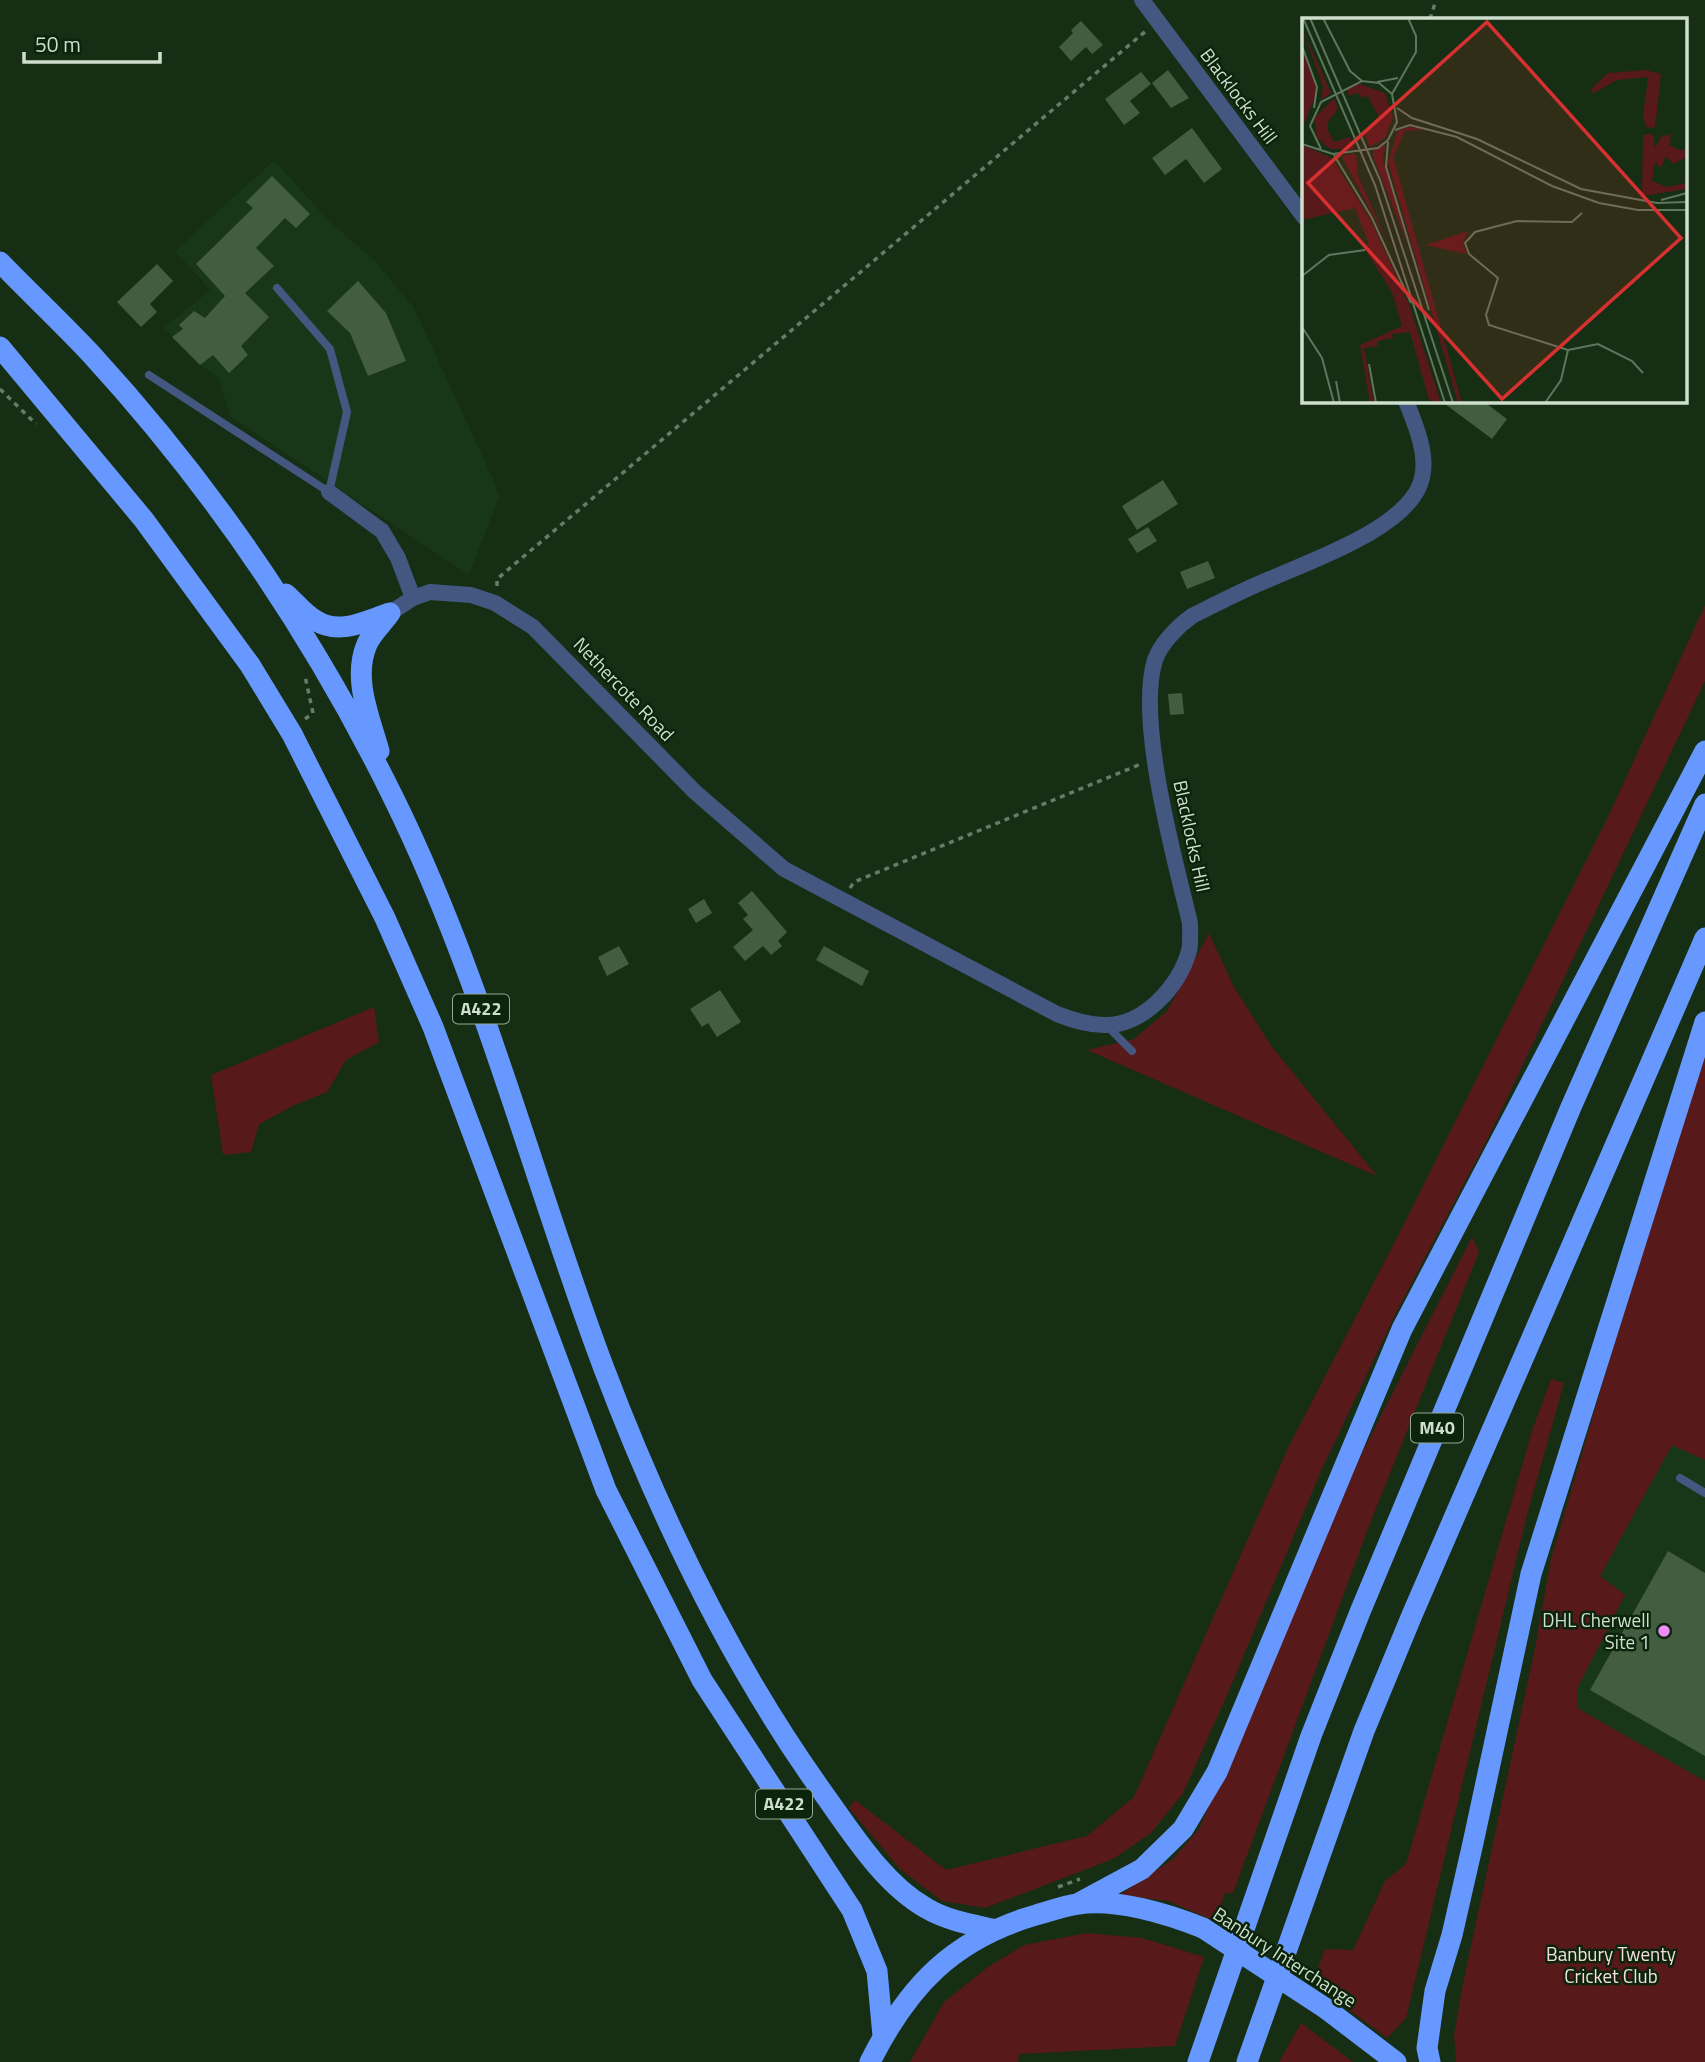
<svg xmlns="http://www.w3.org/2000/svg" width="1705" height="2062" font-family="'Titillium Web',sans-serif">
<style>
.built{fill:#183718}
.green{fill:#58191a}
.building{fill:#435d41}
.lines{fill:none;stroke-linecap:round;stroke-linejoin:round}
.path{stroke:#677c66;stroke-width:3.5;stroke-dasharray:5 5;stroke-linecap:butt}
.lane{stroke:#435781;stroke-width:8}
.street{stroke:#435781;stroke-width:16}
.highway{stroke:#6798ff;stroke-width:21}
.highway-bridge{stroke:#6798ff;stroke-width:21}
.poi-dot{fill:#ee8cf8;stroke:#0b240b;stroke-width:2.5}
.labels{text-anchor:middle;stroke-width:5;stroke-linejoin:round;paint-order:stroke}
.shield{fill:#0b240b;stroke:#94a794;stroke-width:2}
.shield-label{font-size:18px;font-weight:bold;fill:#cfdfce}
.street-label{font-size:19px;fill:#cfdfce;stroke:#0b240b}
.poi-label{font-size:19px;fill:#cfdfce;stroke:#0b240b;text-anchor:end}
.park-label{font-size:19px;fill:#f5dddb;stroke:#0b240b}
.inset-road{fill:none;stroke:#5f755e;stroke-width:2}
.view{fill:#d63130;fill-opacity:0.15;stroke:#d63130;stroke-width:3.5}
.inset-edge{fill:none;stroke:#cfdfce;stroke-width:3.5}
</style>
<rect width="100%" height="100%" fill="#152e14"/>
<path class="built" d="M274 160 329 221 375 261 414 308 493 479 499 497 469 575 230 416 219 378 200 365 164 328 210 290 175 251Z
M1705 1348V1781L1577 1708 1578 1687 1625 1595 1599 1576 1672 1445Z"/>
<path class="green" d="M1705 605V681L1490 1134 1397 1311 1321 1471 1225 1700 1183 1793 1151 1833 1113 1859 985 1908 942 1901 900 1869 849 1808 855 1800 946 1870 1087 1836 1134 1797 1288 1448 1405 1222 1609 815Z
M1209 933 1234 987 1272 1047 1377 1176 1087 1050 1134 1039 1167 1011Z
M374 1007 379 1042 346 1060 327 1092 295 1105 259 1124 251 1152 223 1155 211 1075Z
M1705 1054V1460L1672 1445 1600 1576 1625 1595 1578 1687 1577 1708 1705 1781V2062H1456L1454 2035 1463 1983 1535 1648 1551 1559 1624 1310Z
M1472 1237 1479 1252 1372 1518 1233 1893H1225L1215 1921 1168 1901 1120 1895 1173 1859 1199 1829 1362 1453Z
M1551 1379 1564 1383 1526 1519 1406 2018 1387 2038 1313 1983 1325 1949 1353 1950 1385 1881 1406 1864 1533 1428Z
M1087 1933 1142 1938 1204 1957 1175 2046 1019 2054 1018 2062H910L944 2002 988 1967 1024 1945Z
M1301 2023 1353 2062H1279Z"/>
<path class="building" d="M1081 21 1103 45 1092 54 1086 47 1071 61 1059 47 1073 33 1071 30Z
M1168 70 1189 98 1171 108 1152 83Z
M1141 72 1151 84 1130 101 1140 113 1124 125 1105 99Z
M1192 128 1222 169 1204 183 1186 159 1165 175 1152 158Z
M272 176 310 214 296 228 285 218 256 248 274 266 245 293 269 317 241 346 248 355 229 373 213 355 200 365 172 337 183 329 179 325 194 311 205 318 225 296 196 264 253 208 246 202Z
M157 264 173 281 150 304 157 312 141 327 117 302Z
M358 281 386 313 406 361 368 376 350 333 327 311Z
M1441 401H1483L1507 419 1492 439Z
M1163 480 1178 504 1137 530 1122 506Z
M1148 527 1157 541 1137 553 1128 539Z
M1208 561 1215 578 1187 589 1180 572Z
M1182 693 1184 714 1170 715 1168 694Z
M752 891 787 932 778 941 782 946 771 955 763 946 745 961 733 947 753 930 743 919 748 915 738 903Z
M704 899 712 913 696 923 688 909Z
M619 946 629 964 607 976 598 957Z
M824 946 869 971 862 986 816 960Z
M720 990 741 1022 717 1037 708 1023 702 1027 690 1009Z
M1668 1551 1705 1573V1756L1590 1690Z"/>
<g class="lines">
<path class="path" d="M1430 19 1436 0
M0 389 36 424
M497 586V579L1147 30
M305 719 313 713 305 676
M850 888 854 882 1141 764
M1058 1887 1080 1879"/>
<path class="lane" d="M149 375 329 492 347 412 330 349 277 288
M1107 1026 1132 1051
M1680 1478 1705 1493"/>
<path class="street" d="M1142 0 1304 217
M329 492 382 531 398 558 413 598
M390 613 413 598 430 592 471 595 495 603 533 627 695 792 784 869 1057 1014C1072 1020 1088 1025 1104 1025 1144 1026 1179 986 1189 951 1191 942 1190 932 1190 923 1175 860 1136 721 1155 660 1161 643 1178 626 1192 616 1218 603 1243 590 1270 579 1312 560 1411 527 1422 478 1428 453 1415 424 1406 401"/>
<path class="highway" d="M0 262C30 293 62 323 91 354 212 486 314 636 393 797 483 979 532 1177 603 1366 659 1514 729 1661 821 1790 850 1830 882 1883 926 1908 946 1920 969 1924 992 1929
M0 347 144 520 250 665 292 734 385 918 433 1027 606 1490 702 1680 852 1910 877 1971 883 2036
M286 594C295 602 304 614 315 620 339 636 365 621 390 613
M379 751C370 718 352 679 367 644 372 633 383 623 390 613
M1079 1903 1142 1869 1183 1829 1217 1772 1402 1329 1705 751
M1325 2008 1396 2062
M870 2062C908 1986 953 1939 1036 1915 1050 1911 1064 1906 1078 1904 1116 1898 1168 1914 1203 1928
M1198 2062 1311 1736 1360 1612 1571 1107 1705 804
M1247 2062 1364 1731 1412 1615 1705 938
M1430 2062 1427 2048 1435 1991 1452 1935 1473 1843 1531 1574 1705 1022"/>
<path class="highway-bridge" d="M1203 1928 1325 2008"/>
</g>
<circle class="poi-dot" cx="1664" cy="1631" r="7"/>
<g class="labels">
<g class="shield">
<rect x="453" y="994.5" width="56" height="29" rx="5"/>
<rect x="1411" y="1413.5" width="52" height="29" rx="5"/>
<rect x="756" y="1789.5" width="56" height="29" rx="5"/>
</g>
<g class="shield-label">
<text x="481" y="1015">A422</text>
<text x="1437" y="1434">M40</text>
<text x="784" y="1810">A422</text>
</g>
<g class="street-label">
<text transform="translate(1239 96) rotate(53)" y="7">Blacklocks Hill</text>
<text transform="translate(624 689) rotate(46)" y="7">Nethercote Road</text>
<text transform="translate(1192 836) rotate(78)" y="7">Blacklocks Hill</text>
<text transform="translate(1285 1957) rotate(33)" y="7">Banbury Interchange</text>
</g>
<g class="poi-label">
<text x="1650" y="1627">DHL Cherwell<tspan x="1650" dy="22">Site 1</tspan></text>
</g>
<g class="park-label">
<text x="1611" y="1961">Banbury Twenty<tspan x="1611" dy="22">Cricket Club</tspan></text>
</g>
</g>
<g transform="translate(1302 18)">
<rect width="385" height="385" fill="#152e14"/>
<path d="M0 10 29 75 19 82 21 68ZM0 31 13 64V79L0 111ZM344 52 359 56 353 110 344 109 341 98 346 59 315 62 292 75 288 72 306 55ZM58 66 83 75 91 99 83 120 68 129 63 117 78 101 66 78 60 80 56 75 47 78 45 70ZM32 80 36 91 26 104V113L32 124 48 119 52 131H28L15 120 12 100ZM108 109 120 112 103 113 91 139 160 385H156L86 144 96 113ZM351 116 353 130 359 119 369 116 367 127 380 133 385 128V139L371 146 364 138 359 150 353 144 350 163 365 169 385 165V171L340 178 341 117ZM0 127 30 140 69 203 107 286 139 385 127 382 108 314 90 316 91 320 76 323V328L62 330 72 385H68L58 327 100 308 90 274 61 229 67 226 53 190 0 202ZM83 127 81 142 106 228 71 138V133ZM54 136 56 158 85 223 41 141V137ZM166 213 161 224 164 236 124 227Z" fill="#58191a"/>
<path class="inset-road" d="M1 0 73 167 143 385M8 0 78 162 151 385M21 0 48 53 60 63M0 28 15 69 12 90M75 64 96 60M90 76 114 34V18L106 0M95 90 110 100 175 121 279 171 355 185 385 184M93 112 108 107 155 119 250 168 297 185 336 192H385M86 124 84 149 127 292M0 126 31 136 76 130 86 122 95 104 90 76 77 65 60 63 19 84 8 108 19 131M32 137 70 200 109 285M359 182 385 175M0 258 27 237 63 232M0 309 20 340 32 385M266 332 187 307 184 297 196 260 167 236 163 225 173 214 215 203 270 204 280 195M266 332 296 326 330 343 341 355M67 346 74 385M34 363 38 385M243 385 259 362 266 332"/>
<path class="view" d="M185 4 379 220 200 381 6 165Z"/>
<rect width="385" height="385" class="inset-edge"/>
</g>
<path d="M24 52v10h136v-10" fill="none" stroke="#cfdfce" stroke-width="3.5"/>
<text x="35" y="52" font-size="21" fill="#cfdfce" stroke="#0b240b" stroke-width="5" paint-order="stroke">50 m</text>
</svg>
